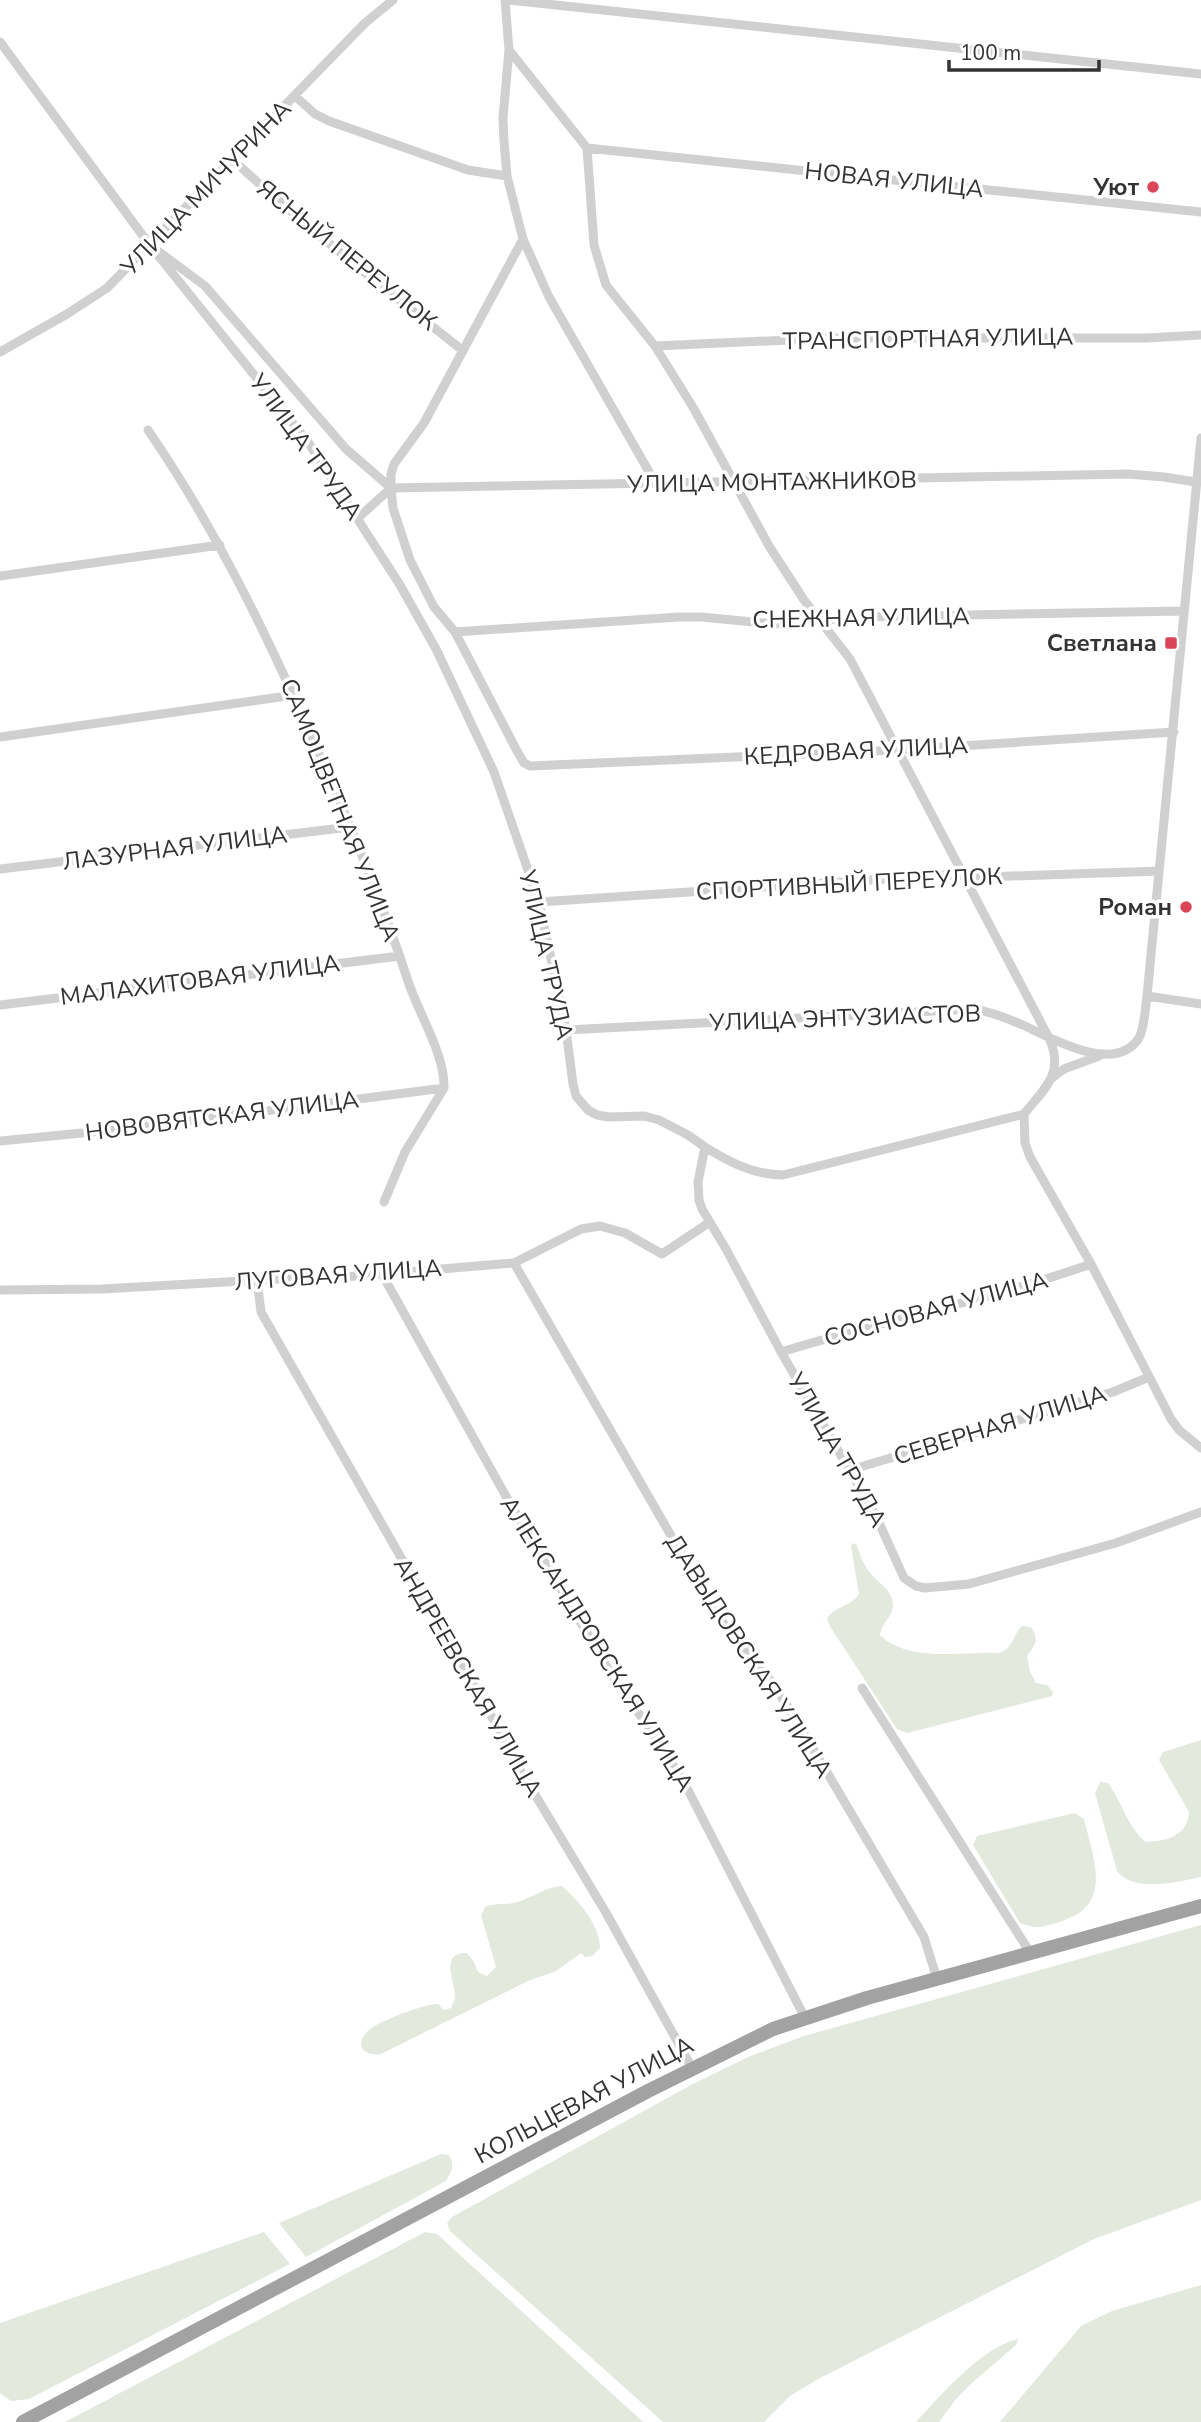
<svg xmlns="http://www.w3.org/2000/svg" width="1201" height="2422" font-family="'Nunito Sans',sans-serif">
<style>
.green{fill:#e3e9dd}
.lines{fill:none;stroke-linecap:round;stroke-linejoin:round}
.minor{stroke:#d0d0d0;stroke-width:9}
.trunk{stroke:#a2a2a2;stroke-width:14}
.poi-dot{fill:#da4557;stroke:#fff;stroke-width:2.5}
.labels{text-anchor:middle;stroke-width:7;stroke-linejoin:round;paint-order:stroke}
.street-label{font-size:24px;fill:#333;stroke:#fff}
.poi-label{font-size:24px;font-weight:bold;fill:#333;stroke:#fff;text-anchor:end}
</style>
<rect width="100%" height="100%" fill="#fff"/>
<path class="green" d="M853 1543 857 1545C860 1556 864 1566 872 1575 880 1584 893 1591 893 1605 893 1617 882 1622 880 1635 905 1659 947 1654 980 1653 986 1652 996 1654 1002 1652 1013 1647 1014 1633 1022 1626L1031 1627C1040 1640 1035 1645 1027 1656L1030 1672 1036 1683 1047 1685 1053 1692 1052 1696 907 1733 897 1729 831 1628 827 1619C834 1606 851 1607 859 1594L851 1546Z
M1201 1740V1877C1178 1882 1133 1893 1117 1871L1095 1793 1100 1782 1108 1783C1122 1802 1128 1828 1146 1842 1166 1841 1188 1836 1189 1812L1159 1760 1163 1752Z
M1075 1813 1084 1819C1093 1857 1114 1905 1062 1921 1043 1927 1039 1930 1020 1923L973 1845 977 1836Z
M562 1886C578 1900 600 1925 600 1948L592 1956 585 1957 581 1953 556 1971 528 1981 381 2054C361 2057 354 2042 370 2029 380 2021 427 2003 438 2004L444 2010 451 2008C452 2006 455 1999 455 1997 456 1983 438 1952 467 1953L474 1962 478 1972 487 1976 496 1967 481 1915 485 1907C495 1903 504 1905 514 1903 531 1899 544 1887 562 1886Z
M1201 1925V2200L1094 2239 820 2378 790 2396 764 2422H663L450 2231 447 2223 452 2217 691 2085 748 2057 804 2036Z
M441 2154 449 2155C455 2165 452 2171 446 2181L306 2257 279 2223Z
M264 2232 290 2264 29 2399 11 2401 0 2393V2323Z
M425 2232 437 2234 643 2422H65Z
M1201 2285V2422H1000L1081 2326 1112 2311Z
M1018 2339 1016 2345 973 2382 956 2399 939 2422H916C942 2394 981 2348 1018 2339Z"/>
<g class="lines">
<path class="minor" d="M505 0 509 50 587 148 594 245 606 285 655 346 694 409 769 546 804 600 850 659 1049 1038C1065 1073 1045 1088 1024 1114L1025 1143 1030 1157 1091 1264 1171 1419 1179 1430 1201 1448
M509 0 1201 74
M0 42 149 244 308 442 400 585 436 649 494 772 539 902 566 1030 573 1084 576 1096 588 1110 597 1115 609 1117 644 1116 659 1120 688 1135 705 1147 698 1182 699 1200 702 1209 726 1249 781 1352 875 1514 904 1578 916 1586 925 1588 969 1584 1116 1543 1201 1512
M509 50 503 118 504 141 507 176 523 239 549 297 656 484
M295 96 315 114 329 121 468 170 507 176
M587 148 1201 212
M233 160C306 227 384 288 462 350
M158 251 205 286 346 449 391 488 393 508 410 560 434 607 455 632 517 751 524 763 530 766 898 750 1174 732
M655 346 833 338H1147L1201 335
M0 352 67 314 107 288 365 23 393 0
M148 430C215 528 262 625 310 733 346 815 381 898 409 984 420 1016 445 1055 444 1088L405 1152 384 1202
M391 488V474L394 464 424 423 523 239
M358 518 391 488 1128 474 1164 477 1196 482
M0 576 220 545
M455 632 679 617H701L775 624 861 617 1183 611
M0 737 294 695
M0 869 350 827
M539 902 946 875 984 877 1159 871
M1147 996 1201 438
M0 1005 400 956
M566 1030 974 1009C992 1012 1009 1019 1025 1026 1053 1039 1115 1075 1139 1038 1145 1026 1145 1008 1147 996L1201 1004
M1052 1078 1064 1069 1099 1056
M0 1141 133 1128 444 1088
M705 1147C729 1162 754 1175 783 1175L1024 1114
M514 1263 715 1612 733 1637 771 1681 795 1718 924 1937 937 1979
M382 1274 507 1498 613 1677 663 1748 689 1792 805 2018
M257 1280 261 1312 505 1740 516 1763 605 1911 692 2068
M0 1290 102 1289 297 1278H332L514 1263 581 1229 600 1226 625 1233 662 1254 710 1222
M781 1352C884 1320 990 1300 1091 1264
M850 1470 1113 1392 1149 1377
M862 1688 1031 1954"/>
<path class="trunk" d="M23 2422 648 2091 773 2029 867 1998 1201 1906"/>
</g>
<g class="poi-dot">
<circle cx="1153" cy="187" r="7"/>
<rect x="1164" y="636" width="14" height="14" rx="3.5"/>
<circle cx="1186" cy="907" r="7"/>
</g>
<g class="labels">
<g class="street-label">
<text transform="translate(894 180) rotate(6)" y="8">НОВАЯ УЛИЦА</text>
<text transform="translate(206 188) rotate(-46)" y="8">УЛИЦА МИЧУРИНА</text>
<text transform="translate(347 255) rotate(39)" y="8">ЯСНЫЙ ПЕРЕУЛОК</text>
<text transform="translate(928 339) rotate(-1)" y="8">ТРАНСПОРТНАЯ УЛИЦА</text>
<text transform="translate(306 447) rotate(54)" y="8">УЛИЦА ТРУДА</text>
<text transform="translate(772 482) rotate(-1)" y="8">УЛИЦА МОНТАЖНИКОВ</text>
<text transform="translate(861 618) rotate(-1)" y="8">СНЕЖНАЯ УЛИЦА</text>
<text transform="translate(856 751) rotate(-3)" y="8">КЕДРОВАЯ УЛИЦА</text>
<text transform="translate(340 810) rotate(68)" y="8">САМОЦВЕТНАЯ УЛИЦА</text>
<text transform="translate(175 848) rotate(-7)" y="8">ЛАЗУРНАЯ УЛИЦА</text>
<text transform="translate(849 884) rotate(-3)" y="8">СПОРТИВНЫЙ ПЕРЕУЛОК</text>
<text transform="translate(546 955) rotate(77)" y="8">УЛИЦА ТРУДА</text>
<text transform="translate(200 980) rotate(-7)" y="8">МАЛАХИТОВАЯ УЛИЦА</text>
<text transform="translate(845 1018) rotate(-2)" y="8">УЛИЦА ЭНТУЗИАСТОВ</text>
<text transform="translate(222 1116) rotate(-7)" y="8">НОВОВЯТСКАЯ УЛИЦА</text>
<text transform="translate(338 1275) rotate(-4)" y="8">ЛУГОВАЯ УЛИЦА</text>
<text transform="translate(936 1309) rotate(-15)" y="8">СОСНОВАЯ УЛИЦА</text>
<text transform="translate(1000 1425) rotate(-17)" y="8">СЕВЕРНАЯ УЛИЦА</text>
<text transform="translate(837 1450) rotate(60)" y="8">УЛИЦА ТРУДА</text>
<text transform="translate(597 1644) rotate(58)" y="8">АЛЕКСАНДРОВСКАЯ УЛИЦА</text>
<text transform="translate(749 1656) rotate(57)" y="8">ДАВЫДОВСКАЯ УЛИЦА</text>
<text transform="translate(468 1677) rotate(60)" y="8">АНДРЕЕВСКАЯ УЛИЦА</text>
<text transform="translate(584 2100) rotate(-28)" y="8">КОЛЬЦЕВАЯ УЛИЦА</text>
</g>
<g class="poi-label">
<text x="1139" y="195">Уют</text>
<text x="1157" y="651">Светлана</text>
<text x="1172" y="915">Роман</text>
</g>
</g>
<path d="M949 60v10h150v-10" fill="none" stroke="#333333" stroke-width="3.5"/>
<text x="960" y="60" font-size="21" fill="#333333" stroke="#ffffff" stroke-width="5" paint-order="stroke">100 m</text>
</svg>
